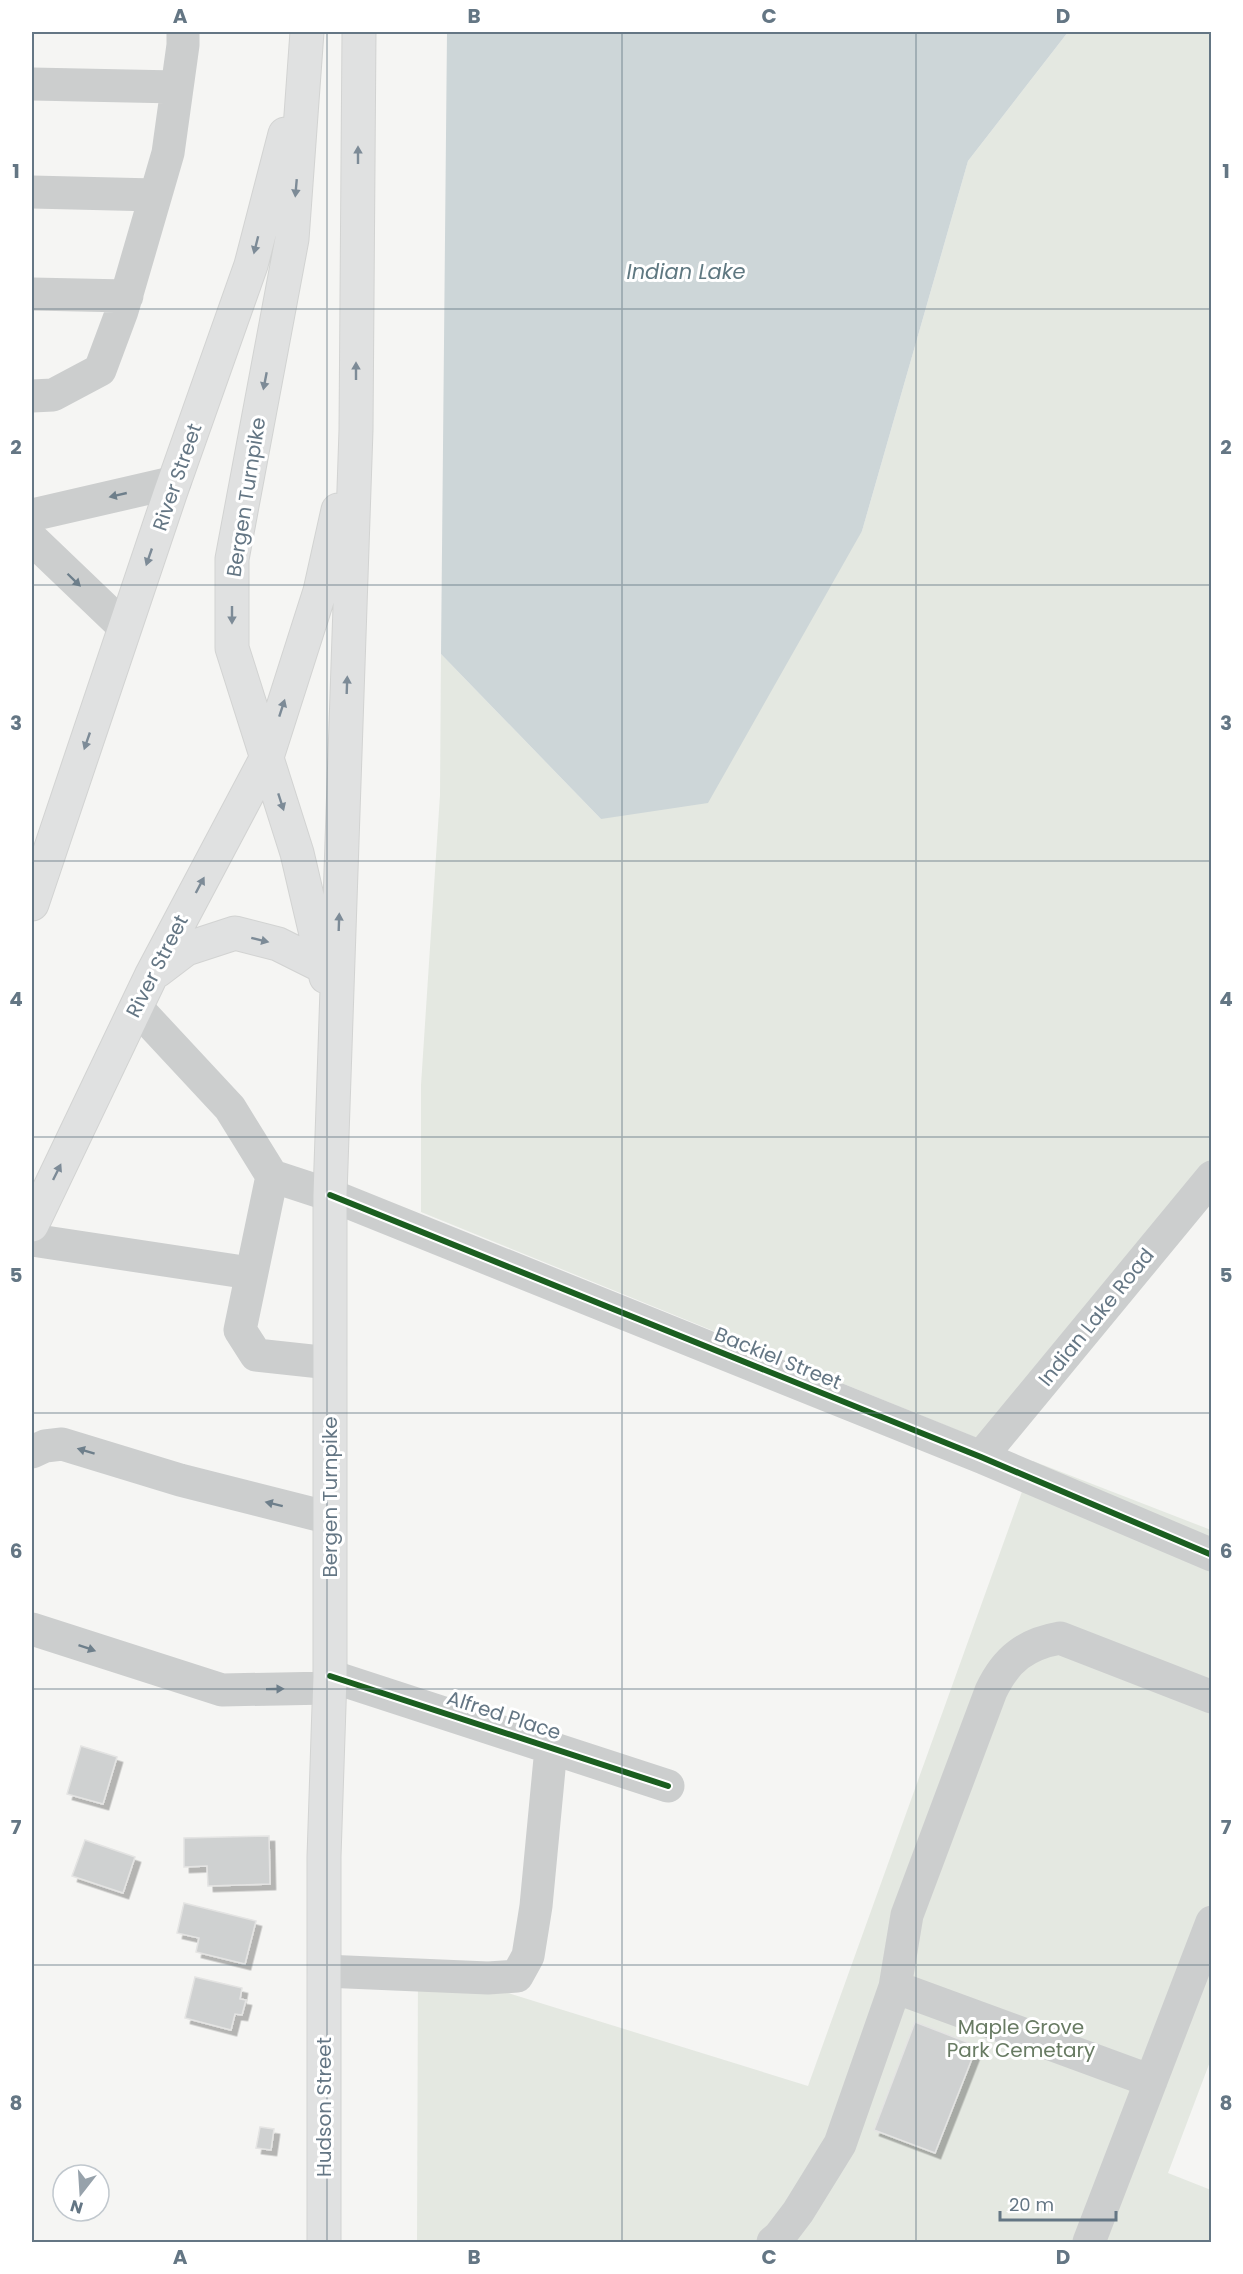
<svg xmlns="http://www.w3.org/2000/svg" width="1243" height="2274" font-family="Poppins,sans-serif">
<style>
.green{fill:#e4e8e1}
.water{fill:#cdd6d8}
.building{fill:#cfd1d1;stroke:#e4e4e3;stroke-width:1.5;filter:url(#shadow)}
.lines{fill:none;stroke-linecap:round;stroke-linejoin:round}
.major-casing{stroke:#d2d3d2;stroke-width:35}
.minor{stroke:#cccece;stroke-width:33}
.major{stroke:#e0e1e1;stroke-width:33}
.cycleway-casing{stroke:#fff;stroke-width:10}
.cycleway{stroke:#1b5e20;stroke-width:6}
.oneway{fill:#7d8b97}
.oneway2{fill:#6e7f8b}
.grid{fill:none;stroke:#647684;stroke-width:1.5;stroke-opacity:0.55}
.labels{text-anchor:middle;stroke-width:6;stroke-linejoin:round;paint-order:stroke}
.street-label{font-size:20px;fill:#647684;stroke:#fff}
.park-label{font-size:20px;fill:#687b63;stroke:#fff}
.water-label{font-size:21px;font-style:italic;fill:#5f7881;stroke:#fff}
.neatline{fill:none;stroke:#647684;stroke-width:2}
.grid-label{font-size:20px;text-anchor:middle;font-weight:bold;fill:#647684}
</style>
<defs>
<filter id="shadow"><feDropShadow dx="5.5" dy="5.5" stdDeviation="0" flood-color="#0004"/></filter>
</defs>
<rect width="100%" height="100%" fill="#f5f5f3"/>
<path class="green" d="M1068 32H1211V1174L994 1445 421 1212V1085L440 795 441 654 601 819 862 531 968 161Z
M1033 1461 1211 1530V2059L1168 2173 1211 2190V2242H417L418 1965 808 2086Z"/>
<path class="water" d="M447 32H1068L968 161 862 531 708 803 601 819 441 654Z"/>
<path class="building" d="M81 1746 117 1757 103 1804 67 1794Z
M269 1836 270 1884 208 1886 207 1866 184 1867V1838Z
M85 1840 135 1857 123 1893 72 1876Z
M184 1903 256 1921 245 1964 196 1952 199 1938 177 1933Z
M195 1977 242 1988 240 1999 246 2000 242 2015 235 2014 231 2030 185 2018Z
M915 2022 977 2046 935 2153 874 2130Z
M260 2127 274 2129 271 2150 256 2148Z"/>
<g class="lines">
<defs>
<path id="major" d="M307 32 292 239 232 559V648L297 853 326 977
M32 904 170 494 251 265 285 134
M157 971 186 949 235 933 278 944 324 967
M32 1225 151 976 267 757 320 591 338 510
M324 2242V1857L330 1676V1195L356 430 359 32"/>
</defs>
<use href="#major" class="major-casing"/>
<path class="minor" d="M32 84 177 87
M32 192 155 195
M32 294 127 296
M32 396 53 395 100 370 122 311 168 153 183 45V32
M32 515 175 482
M32 539 125 628
M136 1007 230 1108 272 1176
M32 1240 250 1273
M330 1363 256 1355 240 1330 272 1176 330 1195 981 1457 1212 1555
M32 1452 45 1446 62 1444 180 1480 330 1518
M981 1457 1212 1177
M32 1629 222 1690 330 1688
M330 1676 668 1786
M324 1971 488 1978 517 1976 528 1956 536 1906 551 1748
M895 1987 1151 2081
M773 2242 779 2237 798 2212 840 2144 895 1987 907 1915 991 1691C1006 1659 1026 1644 1060 1638L1212 1697
M1089 2242 1212 1922"/>
<use href="#major" class="major"/>
<defs>
<path id="cycleway" d="M330 1195 981 1457 1212 1555
M330 1676 668 1786"/>
</defs>
<use href="#cycleway" class="cycleway-casing"/>
<use href="#cycleway" class="cycleway"/>
</g>
<defs><path id="oneway-solid" d="M-6-.8H1V-3.2L6.5 0L1 3.2V.8H-6Z" transform="scale(1.5)"/></defs>
<g class="oneway">
<use href="#oneway-solid" transform="translate(358 155) rotate(-90)"/>
<use href="#oneway-solid" transform="translate(296 188) rotate(95)"/>
<use href="#oneway-solid" transform="translate(256 245) rotate(104)"/>
<use href="#oneway-solid" transform="translate(356 371) rotate(-90)"/>
<use href="#oneway-solid" transform="translate(265 381) rotate(101)"/>
<use href="#oneway-solid" transform="translate(149 557) rotate(109)"/>
<use href="#oneway-solid" transform="translate(232 615) rotate(90)"/>
<use href="#oneway-solid" transform="translate(347 685) rotate(-88)"/>
<use href="#oneway-solid" transform="translate(282 708) rotate(-72)"/>
<use href="#oneway-solid" transform="translate(87 741) rotate(109)"/>
<use href="#oneway-solid" transform="translate(281 802) rotate(72)"/>
<use href="#oneway-solid" transform="translate(200 885) rotate(-62)"/>
<use href="#oneway-solid" transform="translate(339 922) rotate(-88)"/>
<use href="#oneway-solid" transform="translate(260 940) rotate(14)"/>
<use href="#oneway-solid" transform="translate(57 1172) rotate(-64)"/>
</g>
<g class="oneway2">
<use href="#oneway-solid" transform="translate(118 495) rotate(167)"/>
<use href="#oneway-solid" transform="translate(74 580) rotate(44)"/>
<use href="#oneway-solid" transform="translate(86 1451) rotate(-163)"/>
<use href="#oneway-solid" transform="translate(274 1504) rotate(-166)"/>
<use href="#oneway-solid" transform="translate(87 1648) rotate(19)"/>
<use href="#oneway-solid" transform="translate(275 1689) rotate(-1)"/>
</g>
<path class="grid" d="M327 32V2242M622 32V2242M916 32V2242M32 309H1212M32 585H1212M32 861H1212M32 1137H1212M32 1413H1212M32 1689H1212M32 1965H1212"/>
<g class="labels">
<g class="street-label">
<text transform="translate(177 477) rotate(-71)" y="7">River Street</text>
<text transform="translate(246 497) rotate(-81)" y="7">Bergen Turnpike</text>
<text transform="translate(157 966) rotate(-63)" y="7">River Street</text>
<text transform="translate(1096 1317) rotate(-51)" y="7">Indian Lake Road</text>
<text transform="translate(778 1358) rotate(22)" y="7">Backiel Street</text>
<text transform="translate(330 1497) rotate(-90)" y="7">Bergen Turnpike</text>
<text transform="translate(504 1715) rotate(18)" y="7">Alfred Place</text>
<text transform="translate(324 2107) rotate(-90)" y="7">Hudson Street</text>
</g>
<g class="park-label">
<text x="1021" y="2034">Maple Grove<tspan x="1021" dy="23">Park Cemetary</tspan></text>
</g>
<g class="water-label">
<text x="686" y="279">Indian Lake</text>
</g>
</g>
<rect width="1243" height="2274" fill="none" stroke="#ffffff" stroke-width="66"/>
<g transform="translate(81 2193) rotate(197)"><circle r="28" fill="#ffffff" stroke="#c1c8ce" stroke-width="1.5"/>
<path d="M0-4.5L10 22L0 15L-10 22Z" fill="#97a2ab"/>
<text y="-9" font-size="16" font-weight="bold" text-anchor="middle" fill="#647684">N</text>
</g>
<path d="M1000 2211v9h116v-9" fill="none" stroke="#647684" stroke-width="3"/>
<text x="1009" y="2211" font-size="18" fill="#647684" stroke="#ffffff" stroke-width="4.5" paint-order="stroke">20 m</text>
<rect x="33" y="33" width="1177" height="2208" class="neatline"/>
<g class="grid-label">
<text x="180" y="23">A</text>
<text x="474" y="23">B</text>
<text x="769" y="23">C</text>
<text x="1063" y="23">D</text>
<text x="16" y="178">1</text>
<text x="1226" y="178">1</text>
<text x="16" y="454">2</text>
<text x="1226" y="454">2</text>
<text x="16" y="730">3</text>
<text x="1226" y="730">3</text>
<text x="16" y="1006">4</text>
<text x="1226" y="1006">4</text>
<text x="16" y="1282">5</text>
<text x="1226" y="1282">5</text>
<text x="16" y="1558">6</text>
<text x="1226" y="1558">6</text>
<text x="16" y="1834">7</text>
<text x="1226" y="1834">7</text>
<text x="16" y="2110">8</text>
<text x="1226" y="2110">8</text>
<text x="180" y="2264">A</text>
<text x="474" y="2264">B</text>
<text x="769" y="2264">C</text>
<text x="1063" y="2264">D</text>
</g>
</svg>
